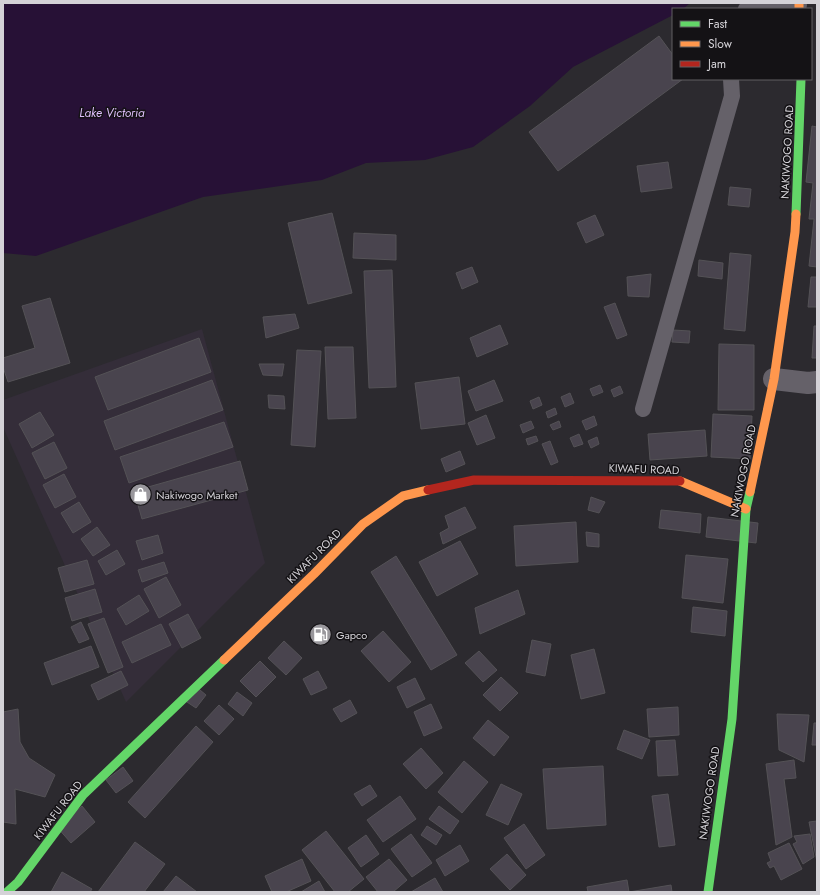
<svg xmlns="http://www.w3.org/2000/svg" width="820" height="895" font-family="Jost,sans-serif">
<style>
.built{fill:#342d39}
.water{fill:#271136}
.building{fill:#49444e;stroke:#545256}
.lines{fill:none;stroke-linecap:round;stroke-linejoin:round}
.lane{stroke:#656169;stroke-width:16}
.street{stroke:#656169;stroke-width:22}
.fast{stroke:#63d668;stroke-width:9}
.slow{stroke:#ff974d;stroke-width:9}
.jam{stroke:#b3261e;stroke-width:9}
.labels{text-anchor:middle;stroke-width:3;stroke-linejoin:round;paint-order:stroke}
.street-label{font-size:11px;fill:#d4d2d7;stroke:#141215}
.poi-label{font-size:11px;fill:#d4d2d7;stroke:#141215;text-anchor:start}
.water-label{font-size:12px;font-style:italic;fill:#dbbdf8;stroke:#141215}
</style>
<rect width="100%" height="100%" fill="#2c2a2f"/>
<path class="built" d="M202 329 265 563 126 702 3 427V400Z"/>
<path class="water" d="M3 3H690L683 9H673V15L573 67 530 106 473 147 425 160 366 163 322 180 203 197 36 256 3 253Z"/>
<path class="building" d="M659 36 673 55V79H683L558 171 529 132Z
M812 126 817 127V267L809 266 814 219H809L813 183 806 182Z
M668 162 672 188 641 192 637 166Z
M730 187 751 189 749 207 728 205Z
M332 213 352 293 308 304 288 223Z
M595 215 604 235 586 243 577 223Z
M354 233 396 235V260L353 258Z
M730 253 751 255 745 331 724 329Z
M699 260 723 263 722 279 698 276Z
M472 267 478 282 462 289 456 273Z
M392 270 396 387 369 388 364 271Z
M651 274 649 297 628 296 627 277Z
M811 277H817V307H808Z
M50 298 70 363 8 382 3 367V358L35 348 22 306Z
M615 303 627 335 617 339 604 307Z
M295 314 299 328 266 338 263 317Z
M500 325 508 344 477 357 470 338Z
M814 326H817V358H812Z
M673 330 690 331 689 343 672 342Z
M199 338 211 372 108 410 95 377Z
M719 344 754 345V410H718Z
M325 347H353L356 418 328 419Z
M297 350 321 351 315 447 291 445Z
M259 364H284L282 376 263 375Z
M459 377 465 424 421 429 415 383Z
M212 380 223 410 115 450 104 421Z
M494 380 503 401 476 411 468 391Z
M600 385 603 392 593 396 590 389Z
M620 386 623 393 614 397 611 390Z
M570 393 574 403 565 407 561 397Z
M268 395 284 396 285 409 269 408Z
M539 397 542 405 533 409 530 401Z
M555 408 557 414 548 418 546 412Z
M40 412 54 435 32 448 19 424Z
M713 414 752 416 750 459 711 457Z
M486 415 495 438 477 445 468 423Z
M594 416 597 425 586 430 582 421Z
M531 421 534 428 523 433 520 425Z
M559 421 561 427 553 430 550 425Z
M224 422 233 447 129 483 120 457Z
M705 430 707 456 650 460 648 434Z
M579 434 583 444 574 447 570 438Z
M536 436 538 441 528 445 526 439Z
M597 437 599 444 591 448 588 441Z
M550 441 558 462 551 465 542 444Z
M54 442 67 468 45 479 32 453Z
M460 451 465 464 446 472 441 459Z
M240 461 248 490 142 519 134 491Z
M64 474 76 497 55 508 43 485Z
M591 497 605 502 599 513 588 510Z
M79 502 91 522 73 533 61 513Z
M465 507 476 528 443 544 440 533 449 528 445 516Z
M661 510 701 514 700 533 659 528Z
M708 517 758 523 756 543 706 537Z
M576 522 578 562 516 566 514 526Z
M97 527 110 545 93 556 81 539Z
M586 532 599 534V547L587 546Z
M158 535 163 553 142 560 136 541Z
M460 541 478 574 437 596 419 562Z
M117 550 125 564 106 575 98 561Z
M686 555 728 559 723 603 682 598Z
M396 556 457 655 431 670 371 572Z
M87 560 94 584 65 592 58 568Z
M164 562 168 573 142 582 138 570Z
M166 577 181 605 159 618 144 589Z
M95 589 102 612 72 621 65 598Z
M518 590 525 614 480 634 475 608Z
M139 595 149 611 126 625 117 609Z
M693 607 727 611 725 636 691 632Z
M188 614 201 638 182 648 169 624Z
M104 618 123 667 108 673 88 624Z
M81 622 89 639 79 643 71 627Z
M161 624 171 645 132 663 122 642Z
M383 631 411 662 389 682 361 651Z
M532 640 551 644 545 676 526 672Z
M284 641 302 658 286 675 268 658Z
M91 646 99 667 52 685 44 663Z
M594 649 605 693 581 699 571 655Z
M479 651 497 670 483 682 465 663Z
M260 661 276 677 256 697 240 681Z
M121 671 128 685 98 700 91 685Z
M318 671 327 688 311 695 303 679Z
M501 677 518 693 500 711 483 695Z
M415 678 425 699 407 708 397 687Z
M194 685 206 695 196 708 184 700Z
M237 692 252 703 243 716 228 704Z
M350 700 357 713 341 722 333 709Z
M431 704 442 728 424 736 414 712Z
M219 705 234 719 219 735 204 721Z
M678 707 679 735 649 737 647 709Z
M18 709 20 742 29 758 55 775 45 797 15 789 16 824 3 822V712Z
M777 714 809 715 804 762 779 750Z
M488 720 509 737 494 756 473 738Z
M814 723H817V745H812Z
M196 726 213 742 145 818 128 802Z
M624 730 650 740 642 759 617 749Z
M675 740 678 775 658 776 656 741Z
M421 748 443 773 426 789 403 764Z
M794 760 796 778 784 779 792 837 776 845 766 764Z
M464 761 488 782 462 813 438 792Z
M603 766 606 825 547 829 543 769Z
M123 767 133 781 116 793 106 780Z
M501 784 522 794 508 825 486 815Z
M370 785 377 796 362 806 354 794Z
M668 794 675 845 659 847 652 796Z
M400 796 416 819 383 842 367 820Z
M82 806 95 822 71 843 57 827Z
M439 806 459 821 450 834 429 819Z
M817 821V862L809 822Z
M524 824 545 855 526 869 504 838Z
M427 826 442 835 436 845 421 835Z
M326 831 364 879 348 892H335L302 850Z
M411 834 432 863 412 877 391 849Z
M810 834 814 857 803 864 793 844 797 842 794 836Z
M366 835 379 854 361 867 348 848Z
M135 842 165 864 144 892H98Z
M789 843 802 869 781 880 774 866 770 868 767 863 771 861 768 853Z
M460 845 469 861 445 876 436 860Z
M507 854 526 875 510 890 490 869Z
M302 859 311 881 286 892H272L265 876Z
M389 859 407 880 393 892H378L366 877Z
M62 872 92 889 90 892H51Z
M176 876 197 892H163Z
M435 878 443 892H411Z
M627 880 629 892 671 885 672 892H588L587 887Z
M319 881 325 892H301Z"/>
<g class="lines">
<path class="lane" d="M746 9 762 4 799 5
M643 409 732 96 731 79"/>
<path class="street" d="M774 379 808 383 817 382"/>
<path class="fast" d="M796 214 801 79
M7 892 18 882 83 795 224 660
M708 892 732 719 746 509 750 492"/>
<path class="slow" d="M799 3V9
M680 481 746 509
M750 492 774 379 795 232 796 214
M224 660 314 574 363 524 403 496 428 490"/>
<path class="jam" d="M428 490 474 480 680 481"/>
</g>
<defs>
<symbol id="shop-disc" viewBox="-11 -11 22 22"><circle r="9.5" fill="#99979c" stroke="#141215"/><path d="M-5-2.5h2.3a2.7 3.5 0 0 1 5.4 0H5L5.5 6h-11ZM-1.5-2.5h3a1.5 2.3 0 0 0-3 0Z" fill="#fff"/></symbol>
<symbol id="fuel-disc" viewBox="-11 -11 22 22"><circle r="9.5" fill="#99979c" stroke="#141215"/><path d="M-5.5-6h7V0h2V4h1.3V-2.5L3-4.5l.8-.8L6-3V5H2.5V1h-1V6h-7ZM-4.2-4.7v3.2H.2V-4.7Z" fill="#fff"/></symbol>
</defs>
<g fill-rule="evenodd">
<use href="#shop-disc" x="128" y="482" width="25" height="25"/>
<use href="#fuel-disc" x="308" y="622" width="25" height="25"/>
</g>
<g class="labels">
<g class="street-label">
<text transform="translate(787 152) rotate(-87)" y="4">NAKIWOGO ROAD</text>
<text transform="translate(644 469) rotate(2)" y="4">KIWAFU ROAD</text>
<text transform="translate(743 471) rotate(-79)" y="4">NAKIWOGO ROAD</text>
<text transform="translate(314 556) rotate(-45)" y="4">KIWAFU ROAD</text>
<text transform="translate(709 793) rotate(-82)" y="4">NAKIWOGO ROAD</text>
<text transform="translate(58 810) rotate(-52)" y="4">KIWAFU ROAD</text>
</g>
<g class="poi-label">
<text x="156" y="499">Nakiwogo Market</text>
<text x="336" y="639">Gapco</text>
</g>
<g class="water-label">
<text x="112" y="117">Lake Victoria</text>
</g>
</g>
<rect width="820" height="895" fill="none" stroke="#d4d2d7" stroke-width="8"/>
<rect x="672" y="8" width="140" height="72" fill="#141215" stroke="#615f63"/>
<rect x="680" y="21" width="20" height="6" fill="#63d668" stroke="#615f63"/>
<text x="708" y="28" font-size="12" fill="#d4d2d7">Fast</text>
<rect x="680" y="41" width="20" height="6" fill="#ff974d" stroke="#615f63"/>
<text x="708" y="48" font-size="12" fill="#d4d2d7">Slow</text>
<rect x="680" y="61" width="20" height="6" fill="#b3261e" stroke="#615f63"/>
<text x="708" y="68" font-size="12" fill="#d4d2d7">Jam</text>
</svg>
